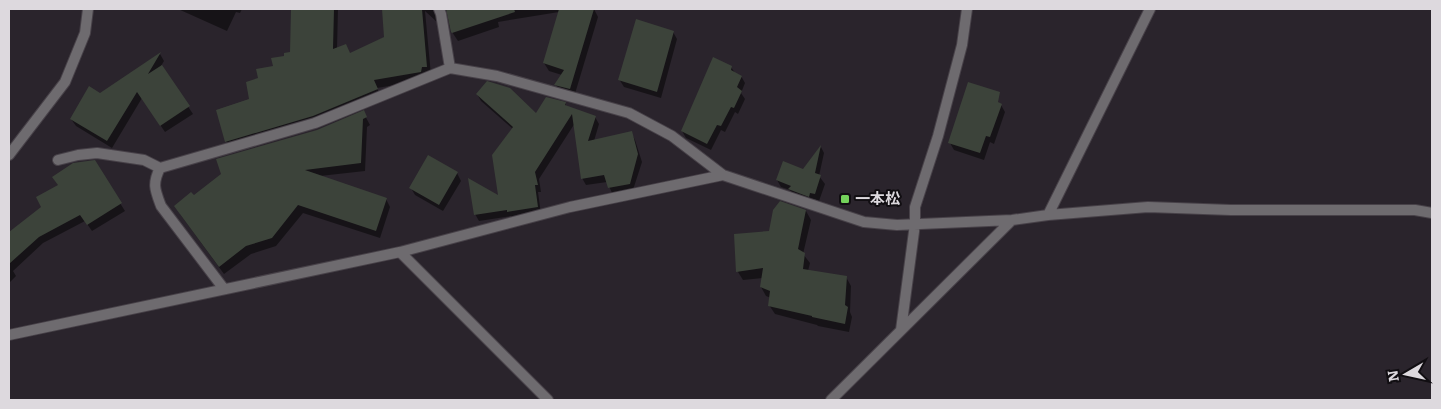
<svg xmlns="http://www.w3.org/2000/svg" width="1441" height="409" font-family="Literata,'Noto Sans JP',serif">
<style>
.shadow{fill:#0007}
.building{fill:#3c433a}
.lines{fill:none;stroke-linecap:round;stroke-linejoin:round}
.minor-casing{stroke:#474148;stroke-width:12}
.minor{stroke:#6e6b6f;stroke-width:10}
.poi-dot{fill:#74d25b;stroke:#110e12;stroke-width:2}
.labels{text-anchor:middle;stroke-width:4;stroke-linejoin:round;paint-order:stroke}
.poi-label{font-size:15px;font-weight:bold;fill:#ddd9de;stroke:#110e12;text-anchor:start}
</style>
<rect width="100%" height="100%" fill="#2a242c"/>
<path class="shadow" d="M178 9H242L240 13 236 12 227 31Z
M292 9H338L337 49 350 54 385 37 383 9H438L436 17 437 22 425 11 431 75 425 80 377 88 381 97 231 149 226 141 251 100 259 79 291 53Z
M446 9H594L598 17 574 97 560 93 556 85 562 75 549 71 544 63 559 12 498 22 499 27 458 41 452 32Z
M673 32 677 39 661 98 624 87 619 79Z
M160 54 164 61 161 66 193 114 165 132 142 98 112 148 76 126 71 119 100 94Z
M731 67 735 73 741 76 745 83 741 93 745 99 738 114 735 112 725 132 721 130 711 150 686 138 682 131Z
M477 94 536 115 565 103 567 108 595 117 599 124 594 141 631 133 635 140 642 162 633 190 613 195 607 182 586 185 582 178 575 123 539 179 541 192H538L541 214 512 219 511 216 479 221 475 214 499 198 513 129 481 101Z
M992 97 1001 105 1005 112 994 144 990 142 984 160 954 150 950 143Z
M363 112 370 125 367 127 365 171 320 176 386 199 390 207 380 238 303 213 276 246 251 254 224 274 180 214 194 196 317 131Z
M821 147 824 153 819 176 825 184 819 201 814 199 813 203 794 197 790 190 781 187 777 180 804 170Z
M94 162 125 211 92 231 85 221 43 243 13 271 16 276 9 283V234L43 207 59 186Z
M457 173 461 181 443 211 415 195 411 188Z
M806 211 811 220 803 254 810 263 808 271 846 277 851 286 850 312 852 317 849 332 818 326 817 325 775 314 769 305 771 298 766 296 761 287 763 278 743 280 738 272 770 233Z"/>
<path class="building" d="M291 9H334L333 49 346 44 350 53 384 37 382 9H422L427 67H422L421 72 374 80 378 89 313 116 225 142 216 110 249 99 246 82 258 78 256 69 273 66 271 58 284 56V53L290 52Z
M446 9H514L515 12 452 33 451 32Z
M559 9H594L570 89 554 85 564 70 543 63Z
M636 19 674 31 657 92 618 80Z
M161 52 148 74 162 65 190 106 160 126 137 92 107 141 70 119 89 86 100 93Z
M713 57 732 66 731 70 742 76 737 87 742 91 734 108 731 107 721 126 717 125 707 144 681 131Z
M487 81 510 88 536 113 546 97 566 102 565 105 596 116 588 141 632 131 638 154 630 184 608 188 604 175 581 179 572 114 535 172 538 185H535L538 207 507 212V210L474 215 468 178 498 195 492 155 513 127 476 94Z
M968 82 1000 92 998 102 1002 104 990 137 986 136 980 153 948 143Z
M364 110 367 117 363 119 361 163 305 170 387 198 376 231 298 205 272 238 246 246 219 267 174 206 191 192 194 195 221 174 216 159 317 130Z
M821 145 815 173 821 175 815 194 810 193 809 197 788 189 791 186 776 180 783 161 803 169Z
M428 155 458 172 439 205 409 188Z
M95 160 122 203 87 225 80 215 39 237 9 264V232L41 207 36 197 58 185 52 177 73 163Z
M780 201 806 210 798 249 805 253 803 269 847 276 845 305 848 307 845 324 812 317V316L768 306 770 291 760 287 763 268 736 272 734 234 769 231 773 210Z"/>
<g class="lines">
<defs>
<path id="minor" d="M439 9 441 14 450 68
M9 155 65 82 85 33 88 9
M58 160 78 155 97 153 144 160 160 168 315 123 450 68 497 76 629 113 672 136 723 175
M160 168C152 184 155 190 161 206L224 289
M1048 215 1150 9
M400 252 548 400
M901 330 915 224V207L938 136 962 45 967 9
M9 335 400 252 570 207 723 175 864 222 897 225 1012 220 1048 215 1148 207 1231 210H1415L1432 213
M831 400 1012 220"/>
</defs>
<use href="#minor" class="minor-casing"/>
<use href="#minor" class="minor"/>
</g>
<rect class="poi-dot" x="840" y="194" width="10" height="10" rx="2.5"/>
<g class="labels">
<g class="poi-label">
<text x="855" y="204">一本松</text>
</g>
</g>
<rect width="1441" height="409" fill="none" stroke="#ddd9de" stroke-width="20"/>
<g transform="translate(1406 374) rotate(261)" stroke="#110e12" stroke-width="4" paint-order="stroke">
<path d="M0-4L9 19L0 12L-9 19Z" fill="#ddd9de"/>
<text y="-8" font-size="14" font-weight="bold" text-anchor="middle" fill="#ddd9de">N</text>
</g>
</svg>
